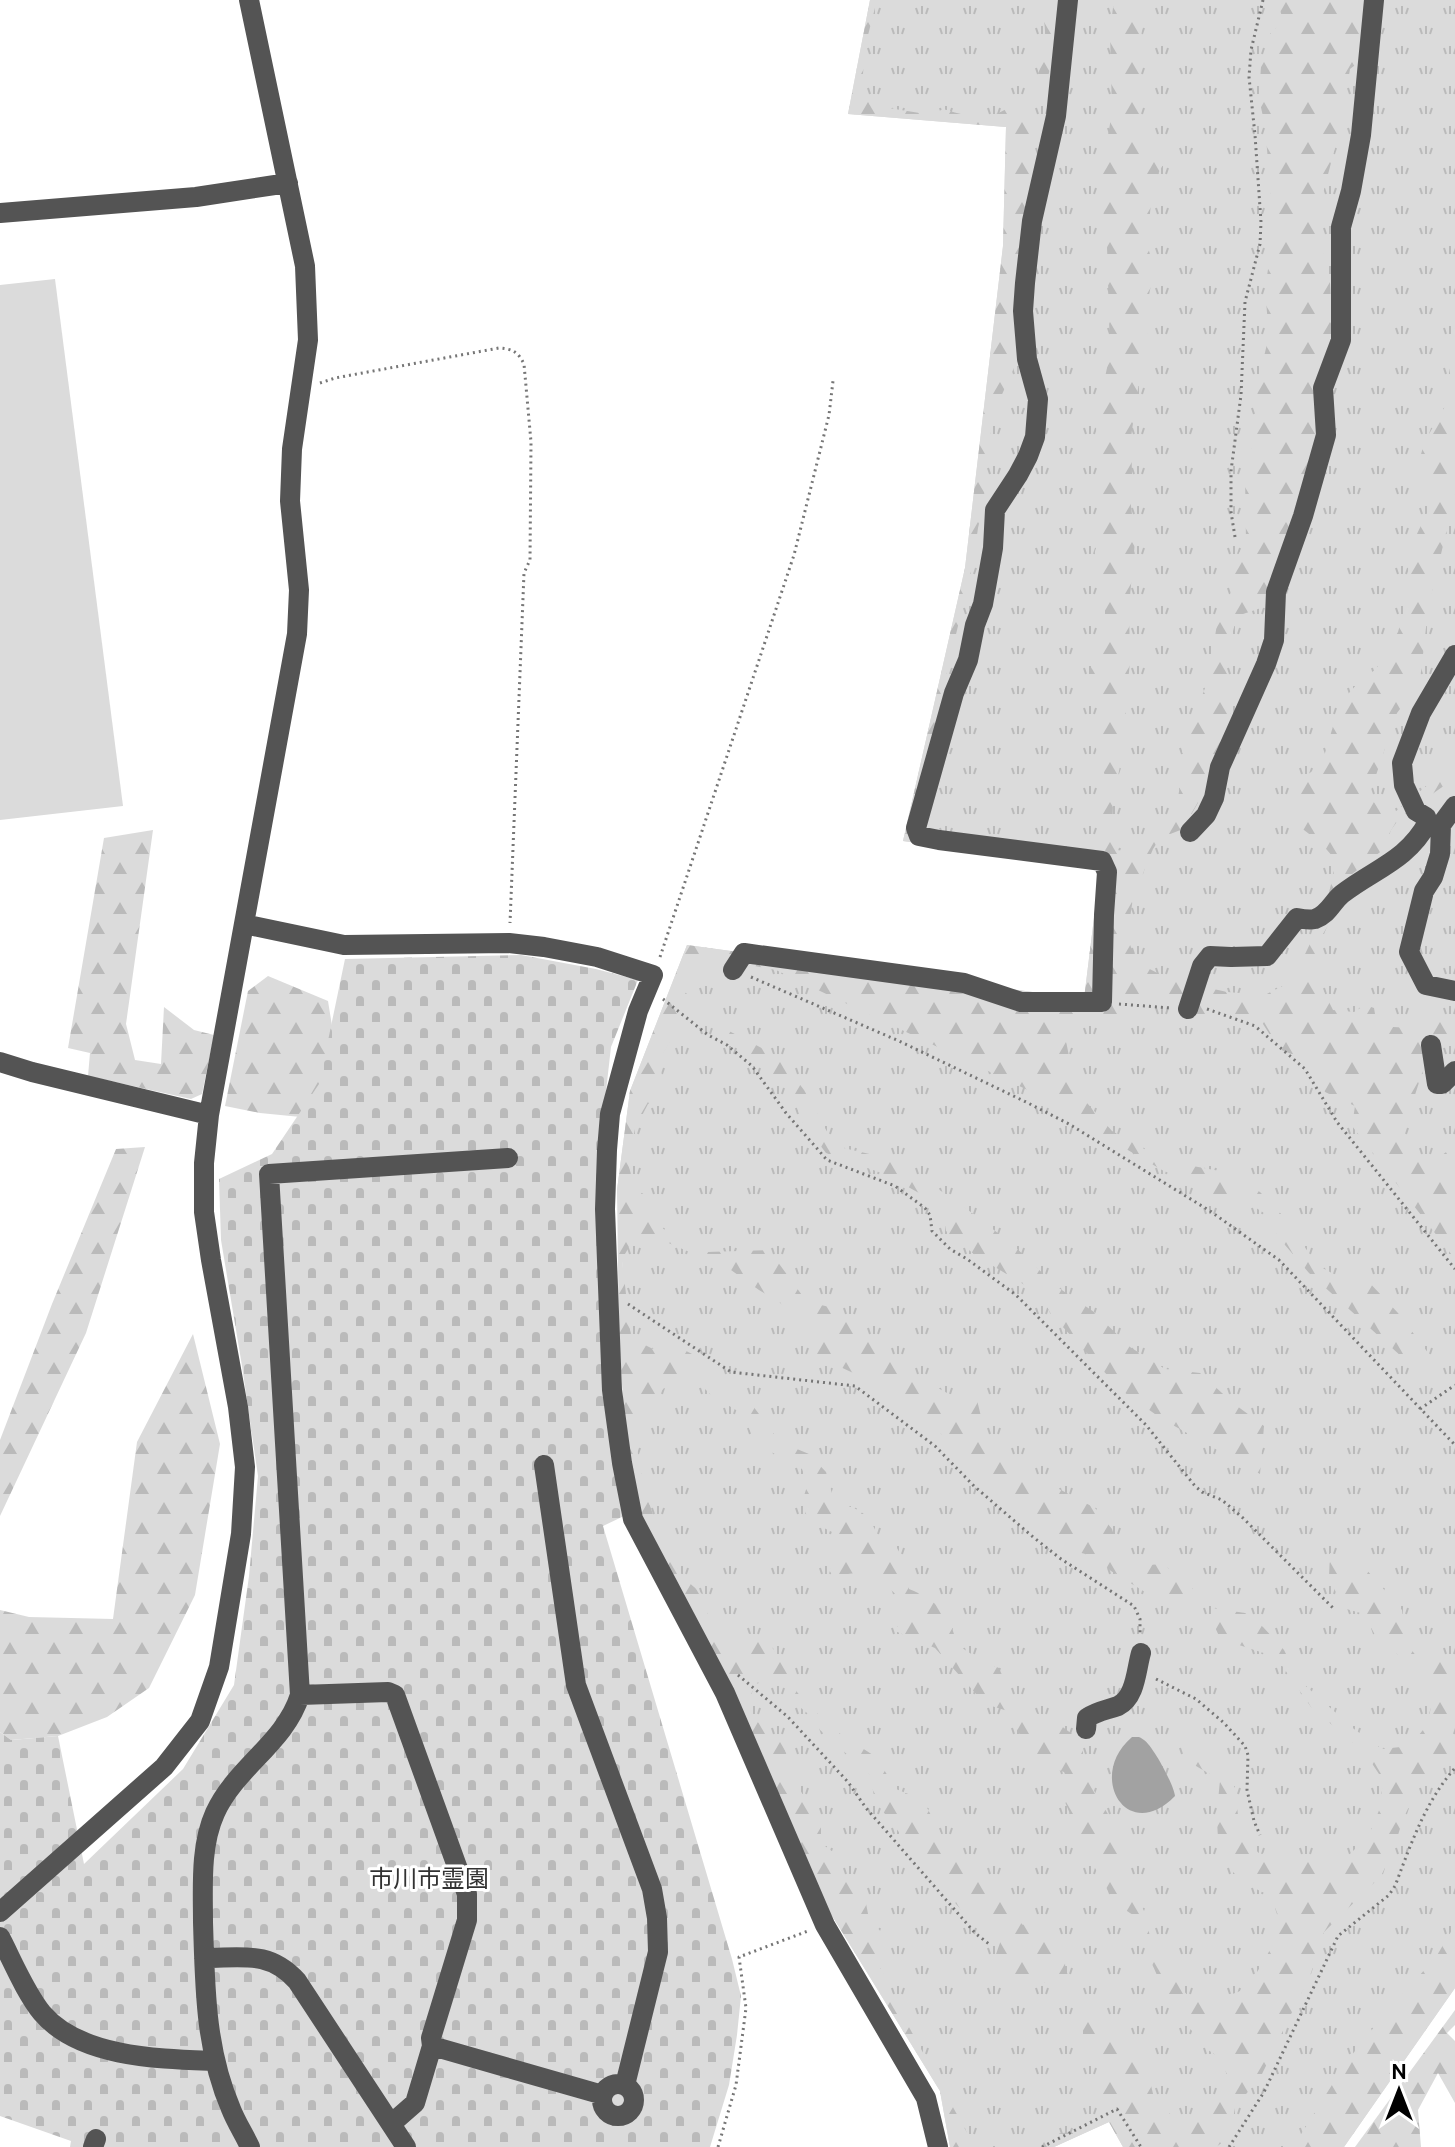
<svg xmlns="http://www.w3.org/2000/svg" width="1455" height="2147" font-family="Cabin,'Noto Sans JP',sans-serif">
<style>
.grass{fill:url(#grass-tufts)}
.forest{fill:url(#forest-firs);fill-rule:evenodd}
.cemetery{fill:url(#cemetery-stones)}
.garden{fill:#dbdbdb}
.water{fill:#a2a2a2}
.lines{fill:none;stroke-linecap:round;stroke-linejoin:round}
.path{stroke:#767676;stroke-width:3;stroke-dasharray:2 4;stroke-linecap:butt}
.minor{stroke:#545454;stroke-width:20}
.labels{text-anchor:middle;stroke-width:6;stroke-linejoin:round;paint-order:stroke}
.park-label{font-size:24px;fill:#323232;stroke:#fff}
</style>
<defs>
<pattern id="grass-tufts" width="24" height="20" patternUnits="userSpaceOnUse" patternTransform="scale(2)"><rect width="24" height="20" fill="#dbdbdb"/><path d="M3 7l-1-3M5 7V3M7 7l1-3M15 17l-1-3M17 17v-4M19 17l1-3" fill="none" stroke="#bababa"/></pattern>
<pattern id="forest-firs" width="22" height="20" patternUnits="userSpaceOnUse" patternTransform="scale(2)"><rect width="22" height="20" fill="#dbdbdb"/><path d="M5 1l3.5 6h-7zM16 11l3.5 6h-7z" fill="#bababa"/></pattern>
<pattern id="cemetery-stones" width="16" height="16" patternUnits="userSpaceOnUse" patternTransform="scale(2)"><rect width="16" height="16" fill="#dbdbdb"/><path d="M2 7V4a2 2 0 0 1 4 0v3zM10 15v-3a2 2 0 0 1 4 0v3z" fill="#bababa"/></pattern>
</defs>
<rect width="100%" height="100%" fill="#fff"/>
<path class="grass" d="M870 0H1455V1988L1344 2147H1123L1109 2122 1054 2147H950L940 2091 831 1914 640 1518 617 1190 630 1091 687 945 1084 999 1100 869 903 841 965 568 1003 246 1006 127 848 114Z"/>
<path class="forest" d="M870 0H877L866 43 862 83 870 105 932 115 943 109C989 123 992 119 1032 93 1040 72 1052 31 1040 10 1038 6 1034 3 1031 0H1060L1056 46 1046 84 1029 103 1027 117 1035 181 1013 357V370L999 401 991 431 983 506 978 528 973 563 947 672 939 731 912 827 1106 853 1100 834V811L1107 782 1095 745 1099 709 1092 685 1090 673 1096 649 1105 627V604L1102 586 1094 564 1095 551 1101 534 1098 521 1096 419 1110 354 1107 245 1100 183 1112 112 1110 31 1114 0H1144C1140 49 1136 96 1143 145L1165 161 1153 183 1147 243 1154 270 1144 320 1149 342 1141 368 1131 437 1132 474 1130 497 1135 541 1129 607 1130 662 1126 701 1125 741 1113 801 1112 840 1117 850 1146 854 1178 798 1183 766 1182 750 1208 680 1217 624 1231 592 1234 561 1246 542 1245 472 1252 445 1259 377 1269 336 1265 289 1274 230 1265 126 1259 98 1261 66 1269 35 1283 20 1277 0H1374L1380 23V46L1350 69 1340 129 1322 197 1321 245 1330 282 1333 336 1317 437 1272 583 1261 608 1237 616 1224 665 1231 685 1232 710 1203 794 1183 829 1160 838 1153 849 1133 898 1127 938 1138 963 1169 979 1227 992 1265 995 1292 981 1322 919 1334 873 1333 857 1321 843 1300 827 1295 802 1300 781 1322 763 1340 703 1358 683 1376 669 1398 632 1409 594 1408 565 1415 538 1428 511 1426 491 1415 474 1425 441 1447 403 1452 384 1448 363 1451 334 1455 327V494L1428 610 1421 672 1409 697 1397 713 1371 790C1373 808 1379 808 1395 812L1430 783 1455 750V778L1401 816 1391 830 1384 849 1347 878 1315 956 1319 982 1333 1010 1354 1012 1365 1005 1374 1008 1376 1020 1393 1027 1412 1028 1432 1020H1455V1043L1431 1045 1405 1126 1404 1143 1415 1157 1436 1160 1455 1145V1259L1352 1126 1355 1106 1325 1092 1309 1061 1279 1049 1263 1024 1244 1020 1193 1015 1168 997 1149 1002 1132 1020 1108 1022 1085 1017 1071 1024 1066 1041 1073 1077 1087 1103 1112 1131 1166 1161 1225 1172 1260 1192 1285 1218 1317 1265 1341 1278H1365L1398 1313 1432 1358 1402 1357 1309 1273 1279 1238 1264 1213 1242 1199H1211L1189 1182 1162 1170 1109 1139 1076 1113 776 970 722 960 700 965 682 988 708 1020 779 1057 804 1090 835 1146 878 1156 914 1173 959 1203 1012 1244 1056 1286 1094 1312 1130 1347 1165 1369 1200 1373 1233 1403 1264 1426 1260 1474 1162 1419 1121 1390 1050 1313 1043 1296 975 1255 946 1231 942 1206 887 1175 826 1153 801 1120 794 1097 776 1078 747 1051 697 1018 679 1025 659 1060 663 1082 662 1098 648 1104 635 1129 628 1161 632 1186 656 1203 661 1227 682 1243 707 1252 769 1250 807 1302 839 1309 908 1372 949 1394 977 1400 984 1429 1005 1459 1037 1481 1061 1490 1095 1508 1112 1529 1119 1552 1138 1566 1161 1564 1189 1580 1197 1599 1177 1603 1153 1597 1111 1571 1093 1556 1070 1550 1038 1528 987 1486 967 1465 953 1443 936 1430 917 1420 864 1378 821 1358 813 1351 817 1334 779 1302 759 1290 731 1270 657 1238 635 1237 622 1259 631 1338 653 1349 665 1340 692 1354 707 1378 733 1397 753 1406 780 1442 809 1454 826 1472 834 1501C867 1512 868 1513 882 1545L897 1548 907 1566 909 1589C936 1600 952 1615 956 1644L982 1661 999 1668 1008 1689 1016 1703 1056 1722 1072 1734 1083 1750V1772L1112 1821 1123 1847 1122 1879 1139 1901 1145 1913 1150 1937 1164 1953 1174 1979 1188 1996C1202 1996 1227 1998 1240 1991 1256 1981 1274 1942 1282 1925L1270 1895C1210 1873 1215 1833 1220 1780L1196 1766 1183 1756 1184 1742C1203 1752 1226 1767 1235 1788 1237 1793 1237 1800 1237 1806 1239 1829 1244 1839 1261 1855L1270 1848 1282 1858 1311 1861 1349 1855 1369 1835 1380 1808 1383 1780 1365 1753 1311 1707 1276 1657 1236 1644 1219 1636 1214 1625 1212 1608 1245 1613 1263 1627 1284 1650 1299 1680 1354 1729 1382 1749 1410 1746 1427 1725 1434 1694 1410 1665 1375 1635 1364 1614 1343 1608 1329 1577 1330 1553 1357 1559 1402 1610 1406 1643 1421 1662 1455 1658V1722L1450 1744V1758L1419 1786 1403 1819 1393 1851 1381 1876 1324 1932 1311 1973 1262 2074 1235 2108 1232 2124 1223 2142 1216 2147H1123L1109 2122 1054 2147H1028L1052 2134 1073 2132 1103 2114 1094 2098 1103 2078 1083 2042V2021L1061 1991 1036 1978 1013 1975 994 1960 1001 1940 991 1921H971L942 1888 875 1801 870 1775 820 1730 812 1717 801 1708 784 1685 774 1678 756 1684 748 1701 753 1718 782 1742 798 1786 821 1828V1843L833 1852 847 1882 864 1893 869 1919 884 1935 878 1963 904 2018 971 2140 969 2147H950L940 2091 831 1914 640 1518 625 1429 619 1339 617 1190 630 1091 687 945 1084 999 1100 869 903 841 965 568 1003 246 1006 127 848 114ZM688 1379 700 1384 711 1395 741 1413 752 1434 764 1448 802 1469 808 1485C799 1505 804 1510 814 1529L822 1527 836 1534C841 1549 838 1558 829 1570L833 1576 863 1572 881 1581 900 1598 903 1615 895 1631 935 1648 985 1704 1011 1712C1017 1740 1039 1762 1064 1772L1071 1787 1065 1802 1087 1854 1115 1903 1133 1915 1138 1933 1171 2006 1208 2050 1222 2059 1227 2076 1217 2105 1200 2117 1174 2116 1156 2106 1145 2061 1129 2041 1106 2019 1085 2005 1077 1984 1065 1971C1067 1946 1054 1929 1034 1916L1023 1925 1013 1915 1005 1893 974 1880 957 1850 944 1839 926 1806 913 1796 896 1789 876 1757 839 1733 808 1705 797 1692 789 1672 767 1640 747 1633 726 1641C709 1623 707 1622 706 1598 698 1589 686 1582 680 1572 661 1545 632 1465 638 1432 640 1420 647 1414 656 1409 659 1385 667 1385 688 1379Z
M153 830 126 1024 135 1060 161 1064 164 1007 194 1030 214 1035 202 1094 191 1099 88 1076 90 1053 68 1048 104 838Z
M268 976 328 1001 333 1032 311 1118 260 1113 225 1106 248 991Z
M145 1147 86 1333 0 1516V1440L52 1304 116 1149Z
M193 1334 220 1444 195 1595 149 1688 107 1717 58 1736 11 1740 0 1732V1610L29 1617 113 1619 137 1442Z
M1455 1925V1988L1344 2147H1293L1347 2061 1383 2016 1436 1957Z
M1455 2010V2025L1447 2033 1455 2041V2103L1438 2073 1418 2110 1421 2147H1355Z"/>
<path class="cemetery" d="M521 955 596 969 638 980 611 1047 598 1162 624 1516 603 1526 732 1959 741 1996 737 2035 729 2085 710 2147H70L71 2141 0 2116V1732L11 1740 58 1736 84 1864 183 1769 234 1685 249 1576 258 1476 242 1366 221 1240 219 1179 272 1154 319 1084 345 959Z"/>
<path class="garden" d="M55 279 123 806 0 820V285Z"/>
<path class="water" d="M1132 1737C1139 1737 1139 1736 1144 1740 1153 1746 1174 1785 1175 1796 1127 1845 1086 1776 1132 1737Z"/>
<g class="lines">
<path class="path" d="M320 383 335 378 499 348C513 349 518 352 524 364L531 442 530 560 524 573 510 923
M1235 537 1231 512V471L1241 395 1245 302 1260 244 1261 222 1255 135 1249 77 1251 50 1263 0
M660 957 794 555 829 415 833 381
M751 977 899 1041 1026 1102 1069 1124 1210 1211 1279 1260 1455 1445
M663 999 708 1035 727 1045 752 1066 786 1113 827 1160 895 1186 925 1208 930 1215 932 1231 950 1249 967 1259 1016 1295 1146 1425 1195 1486 1202 1492 1222 1500 1243 1518 1333 1608
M1119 1004 1171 1008
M1207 1009 1255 1026 1305 1069 1337 1122 1455 1269
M628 1304 731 1372 855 1386 935 1446 974 1486 1033 1537 1061 1559 1134 1606 1140 1619V1636
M1420 1409 1455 1385
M738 1675 788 1717 848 1782 866 1808 975 1933 989 1944
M1156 1679 1196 1699 1224 1723 1245 1746 1248 1755 1247 1790 1254 1821 1260 1835
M718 2147 736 2085 746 2008 739 1957 808 1931
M1042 2147 1117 2109 1141 2147
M1229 2147 1264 2092 1338 1936 1389 1895 1395 1886C1411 1844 1425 1802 1455 1768"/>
<path class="minor" d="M0 213 196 197 288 183
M1455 806 1441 825 1440 854 1433 877 1424 891 1409 952 1426 985 1455 991
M1190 832 1206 815 1214 798 1220 767 1266 664 1274 640 1276 592 1303 516 1326 435 1323 388 1341 340V227L1351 191 1361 135 1374 0
M244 924 344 945 509 943 544 947 597 957 653 975 638 1011 610 1114 607 1150 605 1209 612 1390 622 1463 633 1519 725 1693 825 1925 926 2098 938 2147
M733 970 744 953 964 983 1021 1002H1102L1104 915 1107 872 1102 861 939 840 919 836 916 828 954 693 968 660 975 625 983 604 993 548 995 510 1018 475 1028 456 1035 437 1038 399 1027 359 1023 311 1025 283 1032 221 1056 116 1068 0
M1188 1009 1202 966 1210 956 1231 957 1267 956 1297 918C1302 919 1310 920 1315 919 1329 914 1332 902 1342 894 1374 869 1407 861 1428 822L1426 817 1416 811 1404 785 1402 763 1421 713 1455 655
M1431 1045 1437 1084H1442L1455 1071
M0 1062 32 1072 209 1115
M544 1465 576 1685 652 1889 657 1918 658 1952 625 2085
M300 1695 388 1692 395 1695 467 1894V1920L431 2038 432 2046
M1086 1729 1087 1718C1097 1711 1107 1710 1118 1706 1136 1697 1136 1670 1141 1653
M0 1912 164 1767 200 1721 219 1667 241 1534 245 1467 238 1407 211 1260 204 1212V1163L209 1115 297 634 299 590 290 501 292 449 308 340 305 266 249 0
M0 1937C12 1960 25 1992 42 2013 80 2058 161 2059 215 2061
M204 1958C242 1958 269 1950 297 1981L406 2147
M602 2100a16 16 0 1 1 32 0a16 16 0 1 1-32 0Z
M391 2124 415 2103 432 2046 603 2095
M93 2147 96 2139
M250 2147C244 2134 236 2122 231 2109 205 2049 205 1986 203 1922 203 1887 200 1846 215 1813 236 1767 285 1743 300 1695L269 1174 508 1158"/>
</g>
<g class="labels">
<g class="park-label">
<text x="429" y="1887">市川市霊園</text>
</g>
</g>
<g transform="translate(1399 2091)" stroke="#ffffff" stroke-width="6" paint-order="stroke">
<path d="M0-6L14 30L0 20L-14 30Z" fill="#000000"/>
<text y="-12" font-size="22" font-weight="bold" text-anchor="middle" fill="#000000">N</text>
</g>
</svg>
